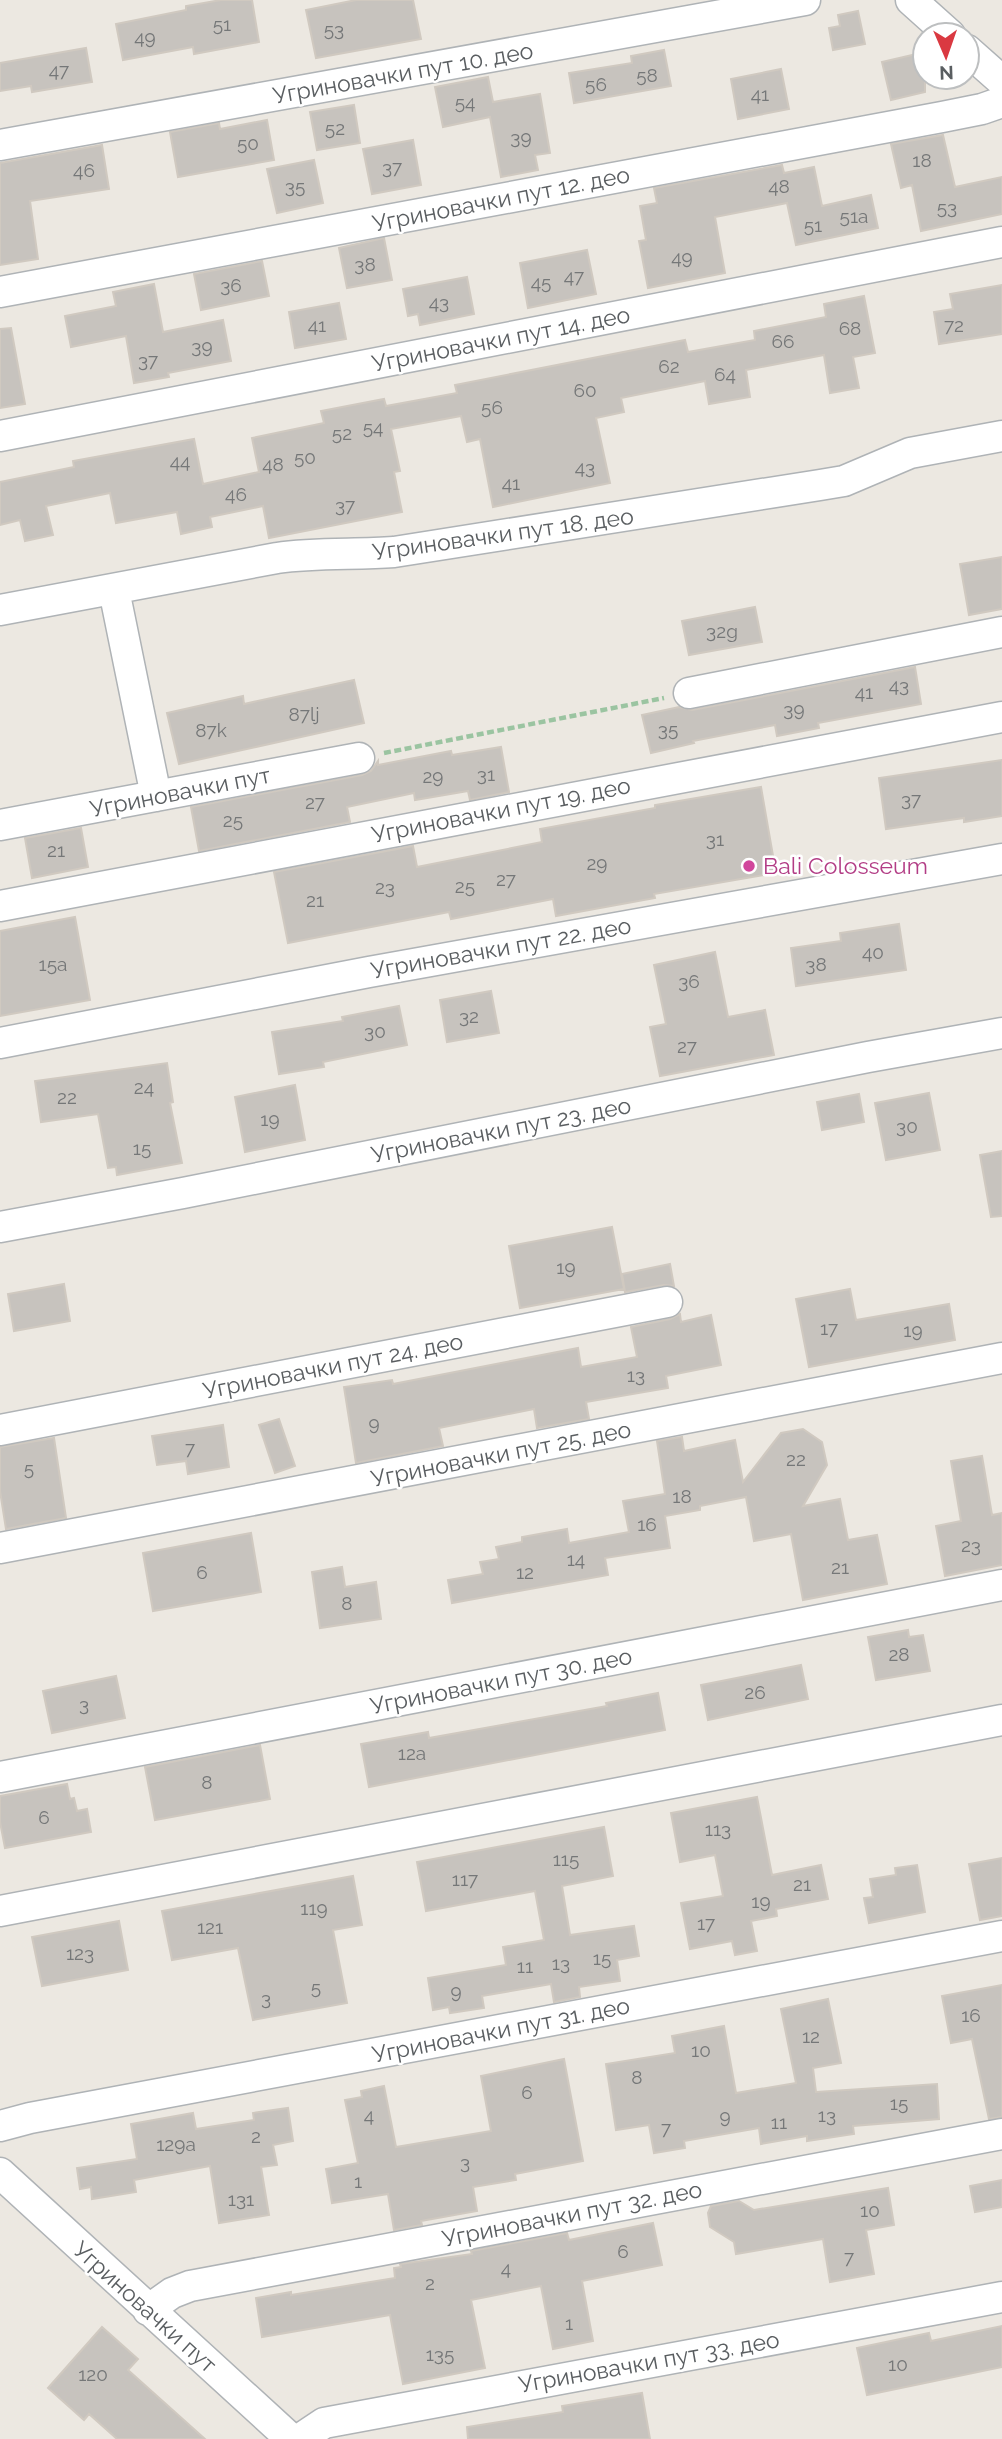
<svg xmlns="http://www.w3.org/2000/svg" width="1002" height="2439" font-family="Raleway,sans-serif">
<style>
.building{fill:#c7c3be;stroke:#d0c9c0;stroke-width:2}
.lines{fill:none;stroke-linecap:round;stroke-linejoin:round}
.minor-casing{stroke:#afb3b6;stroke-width:33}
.path{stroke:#9bc4a1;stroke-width:4.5;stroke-dasharray:7 3.5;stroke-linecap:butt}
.minor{stroke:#fff;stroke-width:30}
.hotel-dot{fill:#d1479c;stroke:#fff;stroke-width:2.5}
.labels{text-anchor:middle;stroke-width:5;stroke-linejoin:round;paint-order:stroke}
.number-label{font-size:19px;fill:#757778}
.street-label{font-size:23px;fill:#5a5e61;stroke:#fff}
.hotel-label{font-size:23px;fill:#b23c85;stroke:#fff;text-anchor:start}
</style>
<rect width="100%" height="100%" fill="#ece8e1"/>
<path class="building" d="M221 0H252L259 42 194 54 193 47 123 60 116 24 186 10V6Z
M356 0H413L421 39 316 58 306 10Z
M858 11 865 44 833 50 829 28 840 26 838 15Z
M86 48 92 82 32 92 31 86 0 91V63Z
M664 50 671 86 574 103 569 73 632 63 631 56Z
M925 52V92L891 100 882 62Z
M781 69 789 109 738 119 731 79Z
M488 77 493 102 540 94 550 153 535 155 538 170 501 177 490 117 443 127 435 87Z
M354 105 360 143 317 150 310 112Z
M267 120 274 160 178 177 170 132 219 123 220 129Z
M943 135 955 187 1002 177V214L921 231 912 185 901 188 891 144Z
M413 140 421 185 372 194 363 149Z
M102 145 109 189 30 201 38 259 0 265V163Z
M314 160 323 203 277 213 267 169Z
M782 165 784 173 814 167 822 206 871 195 878 228 796 245 787 203 715 217 725 273 648 288 639 241 646 240 640 206 657 203 654 188Z
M384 238 392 280 347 288 339 248Z
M587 250 596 294 528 308 520 263Z
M262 261 269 296 201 310 194 274Z
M467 277 474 314 420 325 418 314 408 316 403 289Z
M154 284 163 332 223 320 231 361 168 373 169 377 134 383 126 336 71 347 65 316 116 306 113 292Z
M1002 285V334L939 344 934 312 953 309 950 294Z
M864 296 875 353 853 357 859 388 830 393 824 355 746 370 750 397 709 404 705 381 621 398 624 412 596 418 610 483 493 507 480 439 467 442 461 416 391 429 400 471 394 472 402 512 269 538 263 506 210 517 212 527 181 534 177 512 116 523 110 493 46 506 53 535 25 541 20 520 0 525V482L74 467 73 461 194 439 203 484 259 472 252 438 324 423 321 411 384 399 386 406 457 393 455 385 685 340 688 352 755 340 754 331 826 317 824 304Z
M339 303 346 339 295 348 289 312Z
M11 328 25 404 0 408V329Z
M1002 557V609L969 615 960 564Z
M755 607 762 642 689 655 682 621Z
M915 667 921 704 818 723 819 728 777 736 775 725 693 741 694 743 651 753 642 715 679 707 692 710Z
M354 680 364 723 179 764 167 713 243 696 244 704Z
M501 747 509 792 470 800 468 791 415 800 414 793 347 807 350 822 199 851 191 807 362 775 371 771 378 761V765L451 751 452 755Z
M1002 760V816L964 822V818L886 829 879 778Z
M761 787 776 873 654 894 655 898 556 916 553 899 451 919 449 912 288 943 274 872 413 846 417 867 542 842 540 829 655 808V805Z
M81 828 88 867 32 878 25 838Z
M75 917 90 1000 0 1016V931Z
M899 924 906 970 796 986 791 948 841 941 840 933Z
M715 952 728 1017 765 1010 774 1055 660 1076 650 1027 666 1024 654 965Z
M491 991 499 1033 447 1042 440 1000Z
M399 1006 407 1045 323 1062 324 1067 279 1074 272 1032 343 1021 342 1017Z
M167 1063 173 1102 170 1103 182 1163 117 1175 116 1167 108 1168 98 1114 41 1122 35 1081Z
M295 1085 305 1140 245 1152 235 1097Z
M929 1093 940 1150 886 1160 875 1103Z
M859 1094 864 1122 822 1130 817 1102Z
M1002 1151V1216L991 1217 980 1155Z
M612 1227 624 1289 520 1308 509 1246Z
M670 1264 674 1286 664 1285 625 1292 622 1274Z
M64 1284 70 1321 14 1331 8 1294Z
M850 1289 856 1320 949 1304 955 1340 809 1367 796 1299Z
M680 1314 681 1322 711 1315 721 1365 666 1376 668 1388 586 1402 589 1419 537 1428 534 1409 439 1428 443 1446 356 1463 344 1387 392 1380 393 1384 578 1348 581 1367 637 1357 631 1327 670 1319Z
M279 1419 295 1466 275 1473 259 1425Z
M223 1425 229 1467 188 1474 186 1461 157 1465 152 1436Z
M803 1429 822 1442 827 1465 803 1506 840 1499 848 1540 877 1535 887 1584 803 1600 791 1534 754 1541 746 1497 700 1506V1510L665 1516 670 1548 605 1558 608 1575 452 1603 448 1580 483 1574 480 1562 499 1559 496 1547 522 1542V1537L567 1529 569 1543 629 1532 623 1501 665 1494 657 1441 682 1437 684 1451 735 1440 743 1482 781 1433Z
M54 1438 66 1518 6 1529 0 1491V1447Z
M982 1456 992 1515 1002 1513V1565L945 1576 936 1526 961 1521 951 1461Z
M251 1533 261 1592 153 1611 143 1553Z
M342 1567 345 1587 376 1582 381 1619 320 1628 312 1572Z
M908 1630 909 1637 923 1635 930 1671 876 1680 868 1637Z
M801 1665 808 1699 708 1720 701 1685Z
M116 1676 125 1718 52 1733 43 1691Z
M658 1693 665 1730 369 1787 361 1744 428 1732 429 1738 607 1706 606 1703Z
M260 1745 270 1799 155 1820 145 1767Z
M67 1784 70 1799 74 1798 77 1811 87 1809 91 1832 5 1848 0 1822V1796Z
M757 1797 772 1875 821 1865 828 1899 776 1909 777 1916 751 1921 757 1951 735 1955 732 1941 690 1949 681 1903 723 1896 715 1855 680 1862 671 1813Z
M604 1827 613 1876 562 1886 570 1935 634 1926 639 1956 617 1960 620 1981 579 1987 580 1997 554 2002 551 1984 482 1996 484 2008 450 2013 449 2007 433 2010 428 1978 506 1965 503 1947 544 1940 535 1891 426 1911 417 1862Z
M1002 1858V1916L980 1920 969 1864Z
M917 1865 925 1912 869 1923 864 1898 873 1897 870 1879 896 1875 895 1868Z
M353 1876 362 1925 333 1930 347 2003 253 2020 238 1948 172 1960 162 1911Z
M119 1921 128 1970 42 1986 32 1937Z
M1002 1985V2117L989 2119 972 2039 951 2043 942 1996Z
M828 1999 841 2063 813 2068 816 2092 937 2084 939 2119 853 2126 854 2134 807 2141V2136L761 2144 759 2128 684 2141 685 2148 654 2153 649 2125 616 2130 606 2064 675 2053 672 2036 724 2026 736 2093 796 2083 781 2009Z
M564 2059 583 2161 515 2174 516 2180 473 2187 477 2211 421 2221 422 2225 394 2230 388 2194 332 2203 326 2169 358 2163 345 2100 362 2097 361 2091 384 2086 396 2147 491 2131 481 2076Z
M288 2108 293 2141 273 2145 277 2165 261 2167 269 2215 219 2223 210 2166 134 2180 136 2192 92 2199 91 2187 80 2189 77 2168 137 2159 131 2124 193 2113 196 2129 254 2120 253 2113Z
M1002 2180V2207L975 2212 970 2186Z
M888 2188 894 2225 866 2230 874 2274 830 2282 823 2239 736 2254 734 2242 710 2227 708 2213 711 2206 739 2201 754 2210Z
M653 2223 662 2265 582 2281 593 2341 553 2349 541 2286 471 2300 485 2368 403 2384 390 2315 262 2337 256 2298 291 2292V2295L395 2278 394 2268 401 2267 400 2264 472 2254 471 2251 567 2233 569 2240Z
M1002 2326V2367L867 2395 857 2348 929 2333 931 2341Z
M102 2327 138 2359 128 2370 205 2439H117L89 2414 84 2420 48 2388Z
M642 2393 650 2439H468L467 2427 563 2412 562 2406Z"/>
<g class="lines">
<defs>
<path id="minor" d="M911 0 950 35
M967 50 1002 81
M0 145 805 0
M0 292 942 117 982 109 1002 102
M0 436 1002 242
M114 590 156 796
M0 610 277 558C316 552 355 555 394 552L820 485 844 481 910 453 1002 436
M689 693 1002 632
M0 825 359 758
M0 906 1002 717
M0 1043 369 972 1002 859
M0 1227 183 1193 868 1057 1002 1033
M0 1430 667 1302
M0 1548 1002 1358
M0 1777 1002 1585
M0 1911 1002 1720
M0 2126 30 2118 1002 1936
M0 2173 291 2439
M148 2310 172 2293 190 2286 1002 2134
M300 2439 324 2423 1002 2297"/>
</defs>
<use href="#minor" class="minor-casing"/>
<path class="path" d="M384 753 664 698"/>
<use href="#minor" class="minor"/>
</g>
<circle class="hotel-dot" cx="749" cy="866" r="7"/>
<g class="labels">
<g class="number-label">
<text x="222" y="31">51</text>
<text x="334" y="36">53</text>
<text x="145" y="44">49</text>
<text x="59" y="77">47</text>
<text x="647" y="82">58</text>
<text x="596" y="91">56</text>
<text x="760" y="101">41</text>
<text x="465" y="109">54</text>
<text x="335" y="135">52</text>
<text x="521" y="144">39</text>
<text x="248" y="150">50</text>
<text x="922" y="167">18</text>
<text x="392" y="174">37</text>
<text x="84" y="177">46</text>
<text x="295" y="193">35</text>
<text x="779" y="193">48</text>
<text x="947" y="214">53</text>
<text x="854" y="223">51a</text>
<text x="813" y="232">51</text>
<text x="682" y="264">49</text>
<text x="365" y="271">38</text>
<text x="574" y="283">47</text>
<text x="541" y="289">45</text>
<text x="231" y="292">36</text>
<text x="439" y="309">43</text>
<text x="317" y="332">41</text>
<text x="954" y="332">72</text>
<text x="850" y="335">68</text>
<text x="783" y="348">66</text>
<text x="202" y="353">39</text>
<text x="148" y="367">37</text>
<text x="669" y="373">62</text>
<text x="725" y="381">64</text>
<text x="585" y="397">60</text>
<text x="492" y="414">56</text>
<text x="373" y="434">54</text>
<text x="342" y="440">52</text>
<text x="305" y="464">50</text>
<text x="180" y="468">44</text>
<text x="273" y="471">48</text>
<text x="585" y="474">43</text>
<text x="511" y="490">41</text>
<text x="236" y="501">46</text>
<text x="345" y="512">37</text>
<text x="722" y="638">32g</text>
<text x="899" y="692">43</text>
<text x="864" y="699">41</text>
<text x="794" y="716">39</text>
<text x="304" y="721">87lj</text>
<text x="668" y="736">35</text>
<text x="211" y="737">87k</text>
<text x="486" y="781">31</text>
<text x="433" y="783">29</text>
<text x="911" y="806">37</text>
<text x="315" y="809">27</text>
<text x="233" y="827">25</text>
<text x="715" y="846">31</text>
<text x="56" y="857">21</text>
<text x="597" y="870">29</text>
<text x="506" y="886">27</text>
<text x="465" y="893">25</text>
<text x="385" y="894">23</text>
<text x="315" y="907">21</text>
<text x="873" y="959">40</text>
<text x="53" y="971">15a</text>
<text x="816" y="971">38</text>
<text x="689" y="988">36</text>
<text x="469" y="1023">32</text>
<text x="375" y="1038">30</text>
<text x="687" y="1053">27</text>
<text x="144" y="1094">24</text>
<text x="67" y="1104">22</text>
<text x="270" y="1126">19</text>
<text x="907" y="1133">30</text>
<text x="142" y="1155">15</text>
<text x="566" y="1274">19</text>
<text x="829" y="1335">17</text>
<text x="913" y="1337">19</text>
<text x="636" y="1382">13</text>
<text x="374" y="1430">9</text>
<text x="190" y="1455">7</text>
<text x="796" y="1466">22</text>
<text x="29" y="1475">5</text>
<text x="682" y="1503">18</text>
<text x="647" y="1531">16</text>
<text x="971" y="1552">23</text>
<text x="576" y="1566">14</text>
<text x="840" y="1574">21</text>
<text x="202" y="1579">6</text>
<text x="525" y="1579">12</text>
<text x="347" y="1610">8</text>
<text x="899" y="1661">28</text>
<text x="755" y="1699">26</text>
<text x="84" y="1711">3</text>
<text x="412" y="1760">12a</text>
<text x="207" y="1789">8</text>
<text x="44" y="1824">6</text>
<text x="718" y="1836">113</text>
<text x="566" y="1866">115</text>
<text x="465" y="1886">117</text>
<text x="802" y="1891">21</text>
<text x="761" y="1908">19</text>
<text x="314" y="1915">119</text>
<text x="706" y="1930">17</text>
<text x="210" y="1934">121</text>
<text x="80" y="1960">123</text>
<text x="602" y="1965">15</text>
<text x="561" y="1970">13</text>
<text x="525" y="1973">11</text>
<text x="316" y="1994">5</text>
<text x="456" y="1998">9</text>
<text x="266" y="2005">3</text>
<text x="971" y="2022">16</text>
<text x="811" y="2043">12</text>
<text x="701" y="2057">10</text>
<text x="637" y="2084">8</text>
<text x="527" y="2099">6</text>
<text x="899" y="2110">15</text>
<text x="369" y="2122">4</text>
<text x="827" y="2122">13</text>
<text x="725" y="2123">9</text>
<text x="779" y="2129">11</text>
<text x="666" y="2135">7</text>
<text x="256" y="2143">2</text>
<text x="176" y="2151">129a</text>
<text x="465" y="2169">3</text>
<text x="358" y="2188">1</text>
<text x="241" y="2206">131</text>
<text x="870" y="2217">10</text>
<text x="623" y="2258">6</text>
<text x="849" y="2264">7</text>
<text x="506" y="2275">4</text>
<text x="430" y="2290">2</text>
<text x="569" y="2330">1</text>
<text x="440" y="2361">135</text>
<text x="898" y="2371">10</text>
<text x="93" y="2381">120</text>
</g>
<g class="street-label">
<text transform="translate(403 73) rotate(-10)" y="8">Угриновачки пут 10. део</text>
<text transform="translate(501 199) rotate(-11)" y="8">Угриновачки пут 12. део</text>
<text transform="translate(501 339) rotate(-11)" y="8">Угриновачки пут 14. део</text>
<text transform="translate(503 534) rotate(-8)" y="8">Угриновачки пут 18. део</text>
<text transform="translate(180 792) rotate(-11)" y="8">Угриновачки пут</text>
<text transform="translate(501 810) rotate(-11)" y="8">Угриновачки пут 19. део</text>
<text transform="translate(501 948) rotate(-10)" y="8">Угриновачки пут 22. део</text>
<text transform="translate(501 1130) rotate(-11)" y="8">Угриновачки пут 23. део</text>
<text transform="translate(333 1366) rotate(-11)" y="8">Угриновачки пут 24. део</text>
<text transform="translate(501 1454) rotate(-11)" y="8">Угриновачки пут 25. део</text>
<text transform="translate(501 1681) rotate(-11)" y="8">Угриновачки пут 30. део</text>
<text transform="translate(501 2030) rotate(-11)" y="8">Угриновачки пут 31. део</text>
<text transform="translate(572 2214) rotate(-11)" y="8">Угриновачки пут 32. део</text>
<text transform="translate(145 2307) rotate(42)" y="8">Угриновачки пут</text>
<text transform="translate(649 2362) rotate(-10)" y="8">Угриновачки пут 33. део</text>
</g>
<g class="hotel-label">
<text x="763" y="874">Bali Colosseum</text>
</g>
</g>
<g transform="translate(946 56) rotate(178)"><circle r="33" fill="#ffffff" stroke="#bdbfc0" stroke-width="2"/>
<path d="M0-5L12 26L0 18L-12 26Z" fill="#da3941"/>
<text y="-10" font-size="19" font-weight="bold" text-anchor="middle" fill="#5a5e61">N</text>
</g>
</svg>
